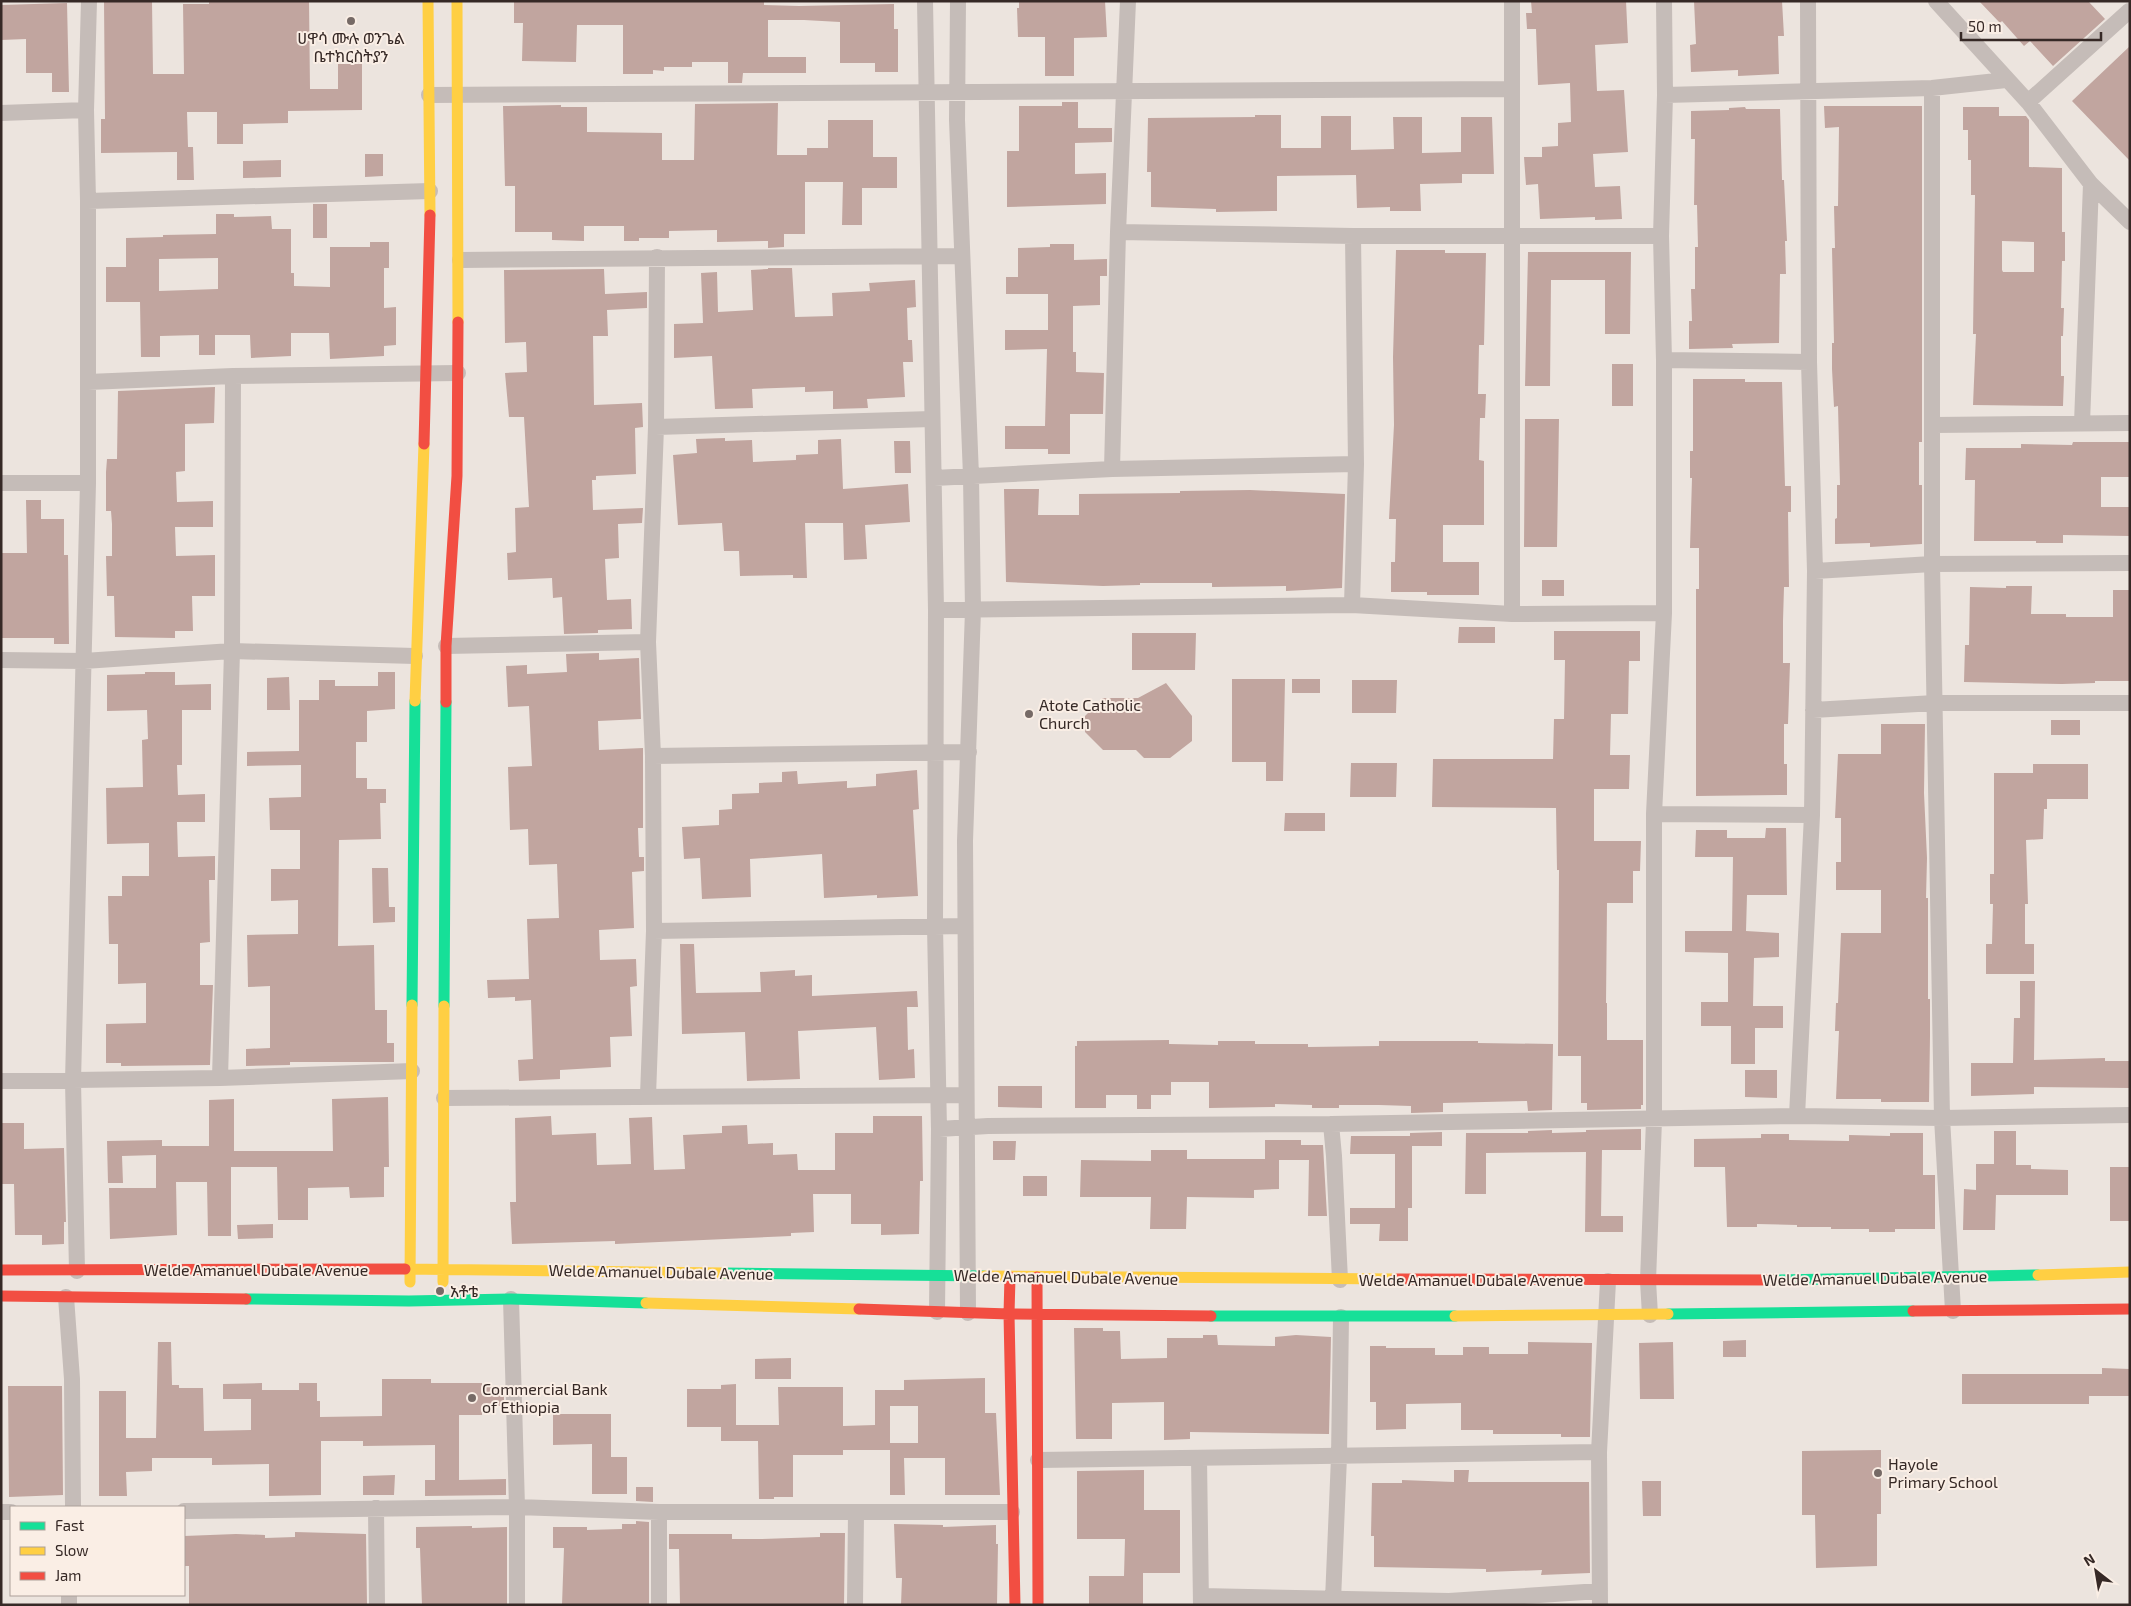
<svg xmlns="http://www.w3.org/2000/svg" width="2131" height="1606" font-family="'Exo 2','Noto Sans Ethiopic',sans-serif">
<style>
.building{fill:#c1a59f;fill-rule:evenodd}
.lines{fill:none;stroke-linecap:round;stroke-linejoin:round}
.street{stroke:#c5bcb8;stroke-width:16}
.fast{stroke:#16e098;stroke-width:11}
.slow{stroke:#ffcf43;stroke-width:11}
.jam{stroke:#f24e42;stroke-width:11}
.poi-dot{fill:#766a66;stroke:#faeee5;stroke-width:2}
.labels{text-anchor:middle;stroke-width:4;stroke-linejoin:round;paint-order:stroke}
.poi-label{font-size:16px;fill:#362926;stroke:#faeee5;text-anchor:start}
.street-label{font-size:16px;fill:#362926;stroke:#faeee5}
</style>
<rect width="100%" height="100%" fill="#ece4de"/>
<path class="building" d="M104 1H152L153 74H184L183 4H209V1H309L310 89H338V64H362V110L288 111V123L243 124V144H217V112H187L188 147H193L194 180H177V152L101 153V119H105Z
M514 1H764V5L799 6 894 4V29H898V72H875V63H840V22L804 20H768V57H806V73H743L742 83H728V62H692V67H664V71L653 70V74H623V25H577L576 62 522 61 523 23H514Z
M1019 1H1105L1107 37 1074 38V76H1045V37H1018L1017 8H1019Z
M1531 1H1626L1628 43 1595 45 1597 91 1624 90 1628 152 1593 154 1595 187 1620 186 1622 219 1595 220V217L1540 219 1538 184 1526 185 1524 157H1542V147L1558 146V123L1571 122 1570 83 1538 85 1536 29H1527L1526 13H1532Z
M1694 1H1782L1784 36H1778L1779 74 1738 76V70L1691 72 1690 45 1696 44Z
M1979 1H2088L2105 19 2053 66 2030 41 2024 46 2002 21 2000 23Z
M67 3 69 92H52V73H26V39L1 40V5Z
M2130 46V161L2072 101Z
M1062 102H1078V128H1112V142L1075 143V174L1106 173V204L1007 207V151H1019V106H1062Z
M778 103 777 155H807V148H828V120H873V157H897V188H862V225H842L843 182H805V234H784V247L768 248V241L717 242V230L669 231V238H639V241H624V226H584V241L552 240V232H515V186H505L503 106 561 105V107H587V132L662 133V160H694L695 104Z
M1824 106H1922V442H1919V485H1922V544L1870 547V543L1835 544V519L1837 518V485H1840L1838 406 1834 407 1832 369V343H1834L1832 248H1835L1834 206H1838L1839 127 1825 128Z
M1745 107 1746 109H1780L1782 180H1784L1787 241H1785L1786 274H1780L1779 343 1732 344 1733 348 1689 349V321H1692L1691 289H1695V247H1698L1697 205H1694L1695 139H1691V111L1729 110V108Z
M1963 107H1999V116H2026L2029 120V167L2062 168V232H2065V261H2062L2061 308H2064L2063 336H2061V376H2064L2063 406 1973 405 1976 334H1973L1975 195H1971V160H1968V130H1963ZM2002 241 2034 242V272H2003L2002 270Z
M1255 115H1281V148H1321V116H1351V150L1394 149 1393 117H1422V153L1461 152V117H1492L1494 174H1462V183L1420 184 1421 211H1390V207L1357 208 1356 175 1277 176V211L1216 212V209L1151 207V172H1147L1148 118 1255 117Z
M365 154H383V176L365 177Z
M281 160V177L243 178V161Z
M313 204H327V238H313Z
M216 214H234V217L271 216 272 229H291V273H294V286L330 287V247H370V242H389V268H384V308L396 307V345L384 346V356L330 359 329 333H291V356L251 358 250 335H215V355H199V335L160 336V357H141L140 302H106V267H126V238L163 237V235L216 234ZM218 258V289L159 291V259Z
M1050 244H1074V260L1107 259V276H1100V305L1073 306V352H1076V372L1104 373 1103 414H1070V454H1048V449H1005V426H1045L1047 349 1005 350V330H1048V294H1006V277H1018V248L1050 247Z
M1396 250H1445V253H1486L1484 345H1479L1478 394H1486L1485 418H1480L1479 460 1484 461V525H1443V562H1479V595H1427V592H1391V562H1395L1396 519H1389L1394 425 1393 357Z
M1528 252H1631L1630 334H1605V280H1551L1550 386H1525Z
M768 268H792L795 317 833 316 832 293 870 291 869 283 915 280 916 307 907 308 908 340H912L913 362H903L905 397 867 399 868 408 833 409V391L805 392V387L752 389 753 408 715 409 712 356 674 358V324L703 323 701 273 717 272 718 312 753 310 751 270 768 269Z
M604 269 605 294 647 292V308L607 310 608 336H593L594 405 642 403 643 427 635 428 636 474 596 476V480H592L593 510 643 508 642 523 618 524 619 558 605 559 607 600 631 599 632 629 598 630V633L564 634 562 597 553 598 552 578 508 580 507 553 516 552 515 508 529 507 524 417H509L505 373 527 372 526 342 505 343 504 270Z
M1612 364H1633V406H1612Z
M1693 379H1745V382H1782L1785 486H1791V512H1788L1789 587H1784L1783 621V663H1790L1788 724H1784V764H1787V795L1696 796V589H1699V548H1690L1692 478H1690V451H1693Z
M215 387 214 423 185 424V471L176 472 177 502 213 501V527H175L176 556 215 555V596H192L193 631H175V638L115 637 114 596H107L106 556H112V524L111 511H106V472L107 459H117L118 391Z
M1525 419H1559L1557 547H1524Z
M725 438V441L752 440 753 462 796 460V455L818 454V440L841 439 843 489 908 484 910 522 865 525 867 559 844 560 843 523H805L807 578H793V575L740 576 739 551H724L722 523 678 525 673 455 697 453 696 439Z
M894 441H910L911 473H895Z
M2073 442H2130V477H2101V507H2130V536L2063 535V543H2036V541H1974L1975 480H1965L1966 448H2021V444L2072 445Z
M1004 489H1039L1038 515H1079V494L1180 493V491L1250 490 1345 494 1342 588 1286 591V586L1212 587V583H1140V585L1103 586 1006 582Z
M26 500H41V519H64V555H68L69 644H54V638H1V553H27Z
M1542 580H1564V596H1542Z
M2006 586H2032L2031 614H2066V617H2113V590H2130V681H2095V683L2062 684 1964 682 1965 645H1969L1970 587 2006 588Z
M1459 627H1495V643H1458Z
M1554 631H1640V661H1629L1628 714H1611L1610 755H1630L1629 789H1594V841H1641L1640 871H1633V903H1607L1606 1003H1607V1040H1643V1105H1641V1109L1587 1110V1103H1581V1056H1558L1559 870H1557L1556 808 1432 807 1433 759H1553L1554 719H1564L1565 660H1554Z
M1132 633H1196L1195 670H1132Z
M599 653V660L639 658 641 719 598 721 599 750 643 748V828H638L639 857H644V871L632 872 634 928 599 930 600 960 636 959 637 986 630 987 632 1036 610 1037 611 1067 560 1070V1079L519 1081 518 1060 533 1059 531 1000 515 1001V997L488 998 487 980 529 979 527 919 559 918 557 864 529 865 528 829 510 830 508 767 532 766 529 706 508 707 506 666 527 665V674L567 672 566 654Z
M145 672H175V685L211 684V710H182V765H177L178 795 205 794V822H177L178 857 215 856V880H209L210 942 200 943V985H213L210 1065 121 1066V1063H106V1024L146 1023V983L118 984V944H109L108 896H122V876H149V843L107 844 106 788 143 787 142 740 148 739 147 710 107 711V675L145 674Z
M378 672H395V709L367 711V742H356V778H367V789H386V803H380L381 839 339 840 338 946 374 945 375 1010H387V1043H394V1062H290V1065L246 1066V1049L270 1048V986L248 987 247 935 298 934V900L271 901V869H300V830H270L269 798 301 797V765L247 766V752L299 751V700H319V680H335V686H378Z
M289 677 290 710H267V678Z
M1232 679H1285L1283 781H1266V762H1232Z
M1292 679H1320V693H1292Z
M1352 680H1397L1396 713H1352Z
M1166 683 1192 716V741L1170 758H1144L1136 750H1103L1085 732V716L1103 698H1138Z
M2051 720H2080V735H2051Z
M1881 724H1925L1924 793 1927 858 1926 898H1928V999H1930V1036L1929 1102H1881V1099H1836L1839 1031H1835L1836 1003H1838L1841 933H1881V890H1836V862H1841V818H1835L1838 754H1881Z
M1351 763H1397L1396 797H1350Z
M2033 764H2088V799H2047V809H2044L2043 839 2026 840 2028 904H2025V944H2034V974H1986V944H1992L1993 904H1990V874H1994V773H2033Z
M917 770 919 809 913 810 918 896 877 898V895L824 898 822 854 750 859 751 897 702 899 700 858 684 859 682 827 719 825V810L732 809V794L759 793V783L782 782V772L797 771 798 784 847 781V788L876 786V774Z
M1285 813H1325V831H1284Z
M1766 828H1786L1787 895H1747L1746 931 1779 933V957L1754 958 1753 1006H1783V1028H1755V1064H1731V1026H1701V1002H1728V953L1685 952V931H1732L1733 857H1695L1696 830H1727V838H1765Z
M372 868H388L389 907H395V922L373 923Z
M680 944H694L696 993 761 992 760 972 795 970V976L812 975V996L917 991 918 1007H907L908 1050 914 1049 915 1078 879 1080 876 1027 798 1031 800 1079 747 1081 745 1032 682 1034Z
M2020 981H2035L2034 1060 2105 1058V1061H2130V1088L2034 1087V1094L1971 1096V1063H2013L2014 1018H2020Z
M1169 1040V1044L1218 1045V1041H1255V1044H1308V1047L1379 1046V1041H1478V1043L1553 1044 1552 1110 1528 1111 1527 1101 1443 1103V1112L1411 1113V1106L1379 1105H1339V1108H1312V1105L1275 1104V1107L1209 1108V1082H1171V1095H1151V1109H1137V1095H1106V1108H1075V1046H1077V1041Z
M1745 1070H1777V1098L1745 1097Z
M998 1086H1042V1108L998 1107Z
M388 1097 389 1167H384V1197L350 1198 349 1187 308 1188V1220H278L277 1167H231V1236H208L207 1182H176L177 1235 110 1239 109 1188H156V1155L122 1156 123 1183H108L107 1141 162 1140V1146H209V1100L234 1099V1151H333L332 1099Z
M551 1116 552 1135 596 1133 597 1165 631 1164 629 1118 652 1117 654 1170 685 1169 683 1135 722 1133V1126L747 1125 748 1144 773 1143V1155L797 1154 798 1170H835V1133H873V1116H922L923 1181H920L919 1234 881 1235V1224H851V1194H813L814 1232 791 1233V1236L615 1244V1241L512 1244 510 1202H516L515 1118Z
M1 1123H24V1149L64 1148 66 1222H64V1244L42 1245V1235H15L14 1184H1Z
M1641 1129V1150H1602L1601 1216H1623V1232H1585L1586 1152 1486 1153V1194H1465L1466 1133H1528V1131L1552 1130V1133L1586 1132V1130Z
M1994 1131H2016V1165H2031V1169L2068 1170V1195H1996L1995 1230H1963L1964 1189 1976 1190V1164H1994Z
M1442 1132V1146H1412V1208H1395V1154H1350L1351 1136H1410V1133Z
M1890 1133H1923V1175H1935V1229H1895V1232H1869V1229H1831V1227H1797V1225L1757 1224V1227H1727L1725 1167H1694V1139L1761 1138V1134H1789V1140L1849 1141V1135L1890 1136Z
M1265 1140H1301V1145H1323L1327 1216H1308L1309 1160H1279V1189L1254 1190V1198L1187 1197 1186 1229H1150L1151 1197H1080L1081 1160 1151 1161V1150H1187V1159H1265Z
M993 1141H1016L1015 1160H993Z
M2110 1167H2130V1221H2110Z
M1023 1176H1047V1196H1023Z
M1350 1208H1408V1241H1379L1380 1224H1350Z
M273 1224V1238L238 1239 237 1225Z
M1074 1328H1103V1331H1120L1121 1359 1167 1358V1338H1203V1335H1217L1218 1345 1275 1346V1337L1296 1335 1331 1337 1329 1434 1190 1432V1439L1164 1440V1402L1112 1403V1439H1076Z
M1746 1340V1357H1723V1341Z
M158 1342H171L172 1385H179V1388H203L204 1431 251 1430V1399H223V1384L262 1383V1390H299V1383H317V1401H320V1417L382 1416V1379H431V1383H482V1387L504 1386V1406H482V1415H459V1480L506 1479V1495L425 1496V1480H435V1445L363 1446V1441H321V1495L269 1496V1464L212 1465V1458H152V1471L126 1472 127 1496H99V1391H126V1438H156Z
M1528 1342 1592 1343 1590 1437H1561V1434H1493V1430H1461V1403L1406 1404V1429L1376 1430V1402H1370V1346H1386V1348H1435V1355H1463V1347H1489V1354H1528Z
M1673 1342 1674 1399H1640L1639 1343Z
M791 1358V1379H755V1359Z
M2102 1368 2130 1369V1396H2089V1404H1962V1374H2102Z
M985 1378V1413H996L1000 1495H945V1458H904L905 1495H890V1443H918V1406H890V1450H843V1455H793V1497H774V1499H759L758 1441H721V1427H687V1389H721V1385L736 1384V1425H779L778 1387H843V1426L875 1425V1390H904V1380Z
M8 1386H62L63 1495 9 1497Z
M553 1414H611V1457H627V1494H592V1444L553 1445Z
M1881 1450V1514H1877V1566L1816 1568 1815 1515H1802V1451Z
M1144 1470V1510H1180V1573H1143V1605H1089V1576H1124L1125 1539H1077V1471Z
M1454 1470H1469L1468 1482H1589L1590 1573 1541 1575 1542 1570 1486 1572V1569L1374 1567V1536H1371L1372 1483H1402V1480L1454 1482Z
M395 1475 394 1495H363V1476Z
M1642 1481H1661V1516H1643Z
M636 1487H653V1502L636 1501Z
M636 1521 649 1522V1605H562L564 1548H553V1527H587V1530L622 1529V1524H636Z
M894 1524 943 1525V1527L996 1525V1544H998L997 1605H901L902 1578H896Z
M472 1526V1528L507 1527V1604L422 1605 420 1548H416V1527Z
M295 1532 366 1534 367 1605H189V1566H184V1536L236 1534 265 1535V1538L295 1537Z
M820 1533H845L844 1605H680L679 1549H669V1534H732V1539H762L820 1537Z"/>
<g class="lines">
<path class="street" d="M925 1 936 610 935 926 939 1129 937 1312
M958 1 957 120 971 476 973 610 965 841 968 1313
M1936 1 2028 102 2091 184 2130 222
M1932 88V564L1942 1118 1953 1311
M429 95 1511 89
M1665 95 1932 88 2006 80
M2028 102 2129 11
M1 113 86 110
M88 201 430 191
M1118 232 1353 236H1661
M460 260 962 256
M1664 360 1809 362
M88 382 233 376 458 373
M2082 423 2091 184
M1934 425 2130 423
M656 427 932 419
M1112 469 1118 232 1128 1
M934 478 1112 469 1356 464
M1 483H88
M1815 571 1932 564 2130 563
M1352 605 1356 464 1353 236
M936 610 1352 605 1512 614 1664 613
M1512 614V1
M446 646 648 642
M1 660 84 661 232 651 415 656
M1813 710 1935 703H2130
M653 756 969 752
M1654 814 1812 815
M654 931 965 926
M220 1078 232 651 233 376
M1 1081 220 1078 412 1071
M648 1096 654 931 653 756 648 642 656 427 657 257
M444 1098 966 1095
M1797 1116 1812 815 1815 571 1809 362 1808 1
M1331 1124 1334 1156 1340 1280
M939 1129 988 1126 1331 1124 1797 1116 1942 1118 2130 1115
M77 1271 73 1081 88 483V201L86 110 89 1
M66 1297 72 1379 73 1507
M511 1299 517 1507V1605
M1650 1315 1648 1281 1654 1120V814L1664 613V360L1661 236 1665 95 1664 1
M1199 1458 1201 1605
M1038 1460 1599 1452
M376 1508 377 1605
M184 1511 517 1507 659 1512H1012
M1 1512H11
M659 1512V1605
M1201 1596 1449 1601 1600 1591
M1333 1600 1339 1457 1341 1317
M69 1605V1595
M855 1605 856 1513
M1600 1605 1599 1452 1608 1281"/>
<path class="fast" d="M412 1005 415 701
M444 1006 446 702
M723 1273 984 1276
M1773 1280 2038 1275
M246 1299 409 1301 511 1299 646 1303
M1668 1314 1913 1311
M1211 1316H1455"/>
<path class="slow" d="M428 1 430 215
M457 1 458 322
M415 701 424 444
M405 1269 723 1273
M2038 1275 2130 1272
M984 1276 1395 1279
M410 1282 412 1005
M443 1282 444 1006
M646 1303 859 1309
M1455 1316 1668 1314"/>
<path class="jam" d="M424 444 430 215
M446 702V646L457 476 458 322
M1 1270 405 1269
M1010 1277 1009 1314 1015 1605
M1037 1277 1038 1605
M1395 1279 1773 1280
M1 1296 246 1299
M859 1309 1009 1314 1211 1316
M1913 1311 2130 1309"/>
</g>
<g class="poi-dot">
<circle cx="351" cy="21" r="5"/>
<circle cx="1029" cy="714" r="5"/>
<circle cx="440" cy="1291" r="5"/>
<circle cx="472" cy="1398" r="5"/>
<circle cx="1878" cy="1473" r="5"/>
</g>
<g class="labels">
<g class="poi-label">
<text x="351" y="44" text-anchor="middle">ሀዋሳ ሙሉ ወንጌል<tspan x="351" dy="18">ቤተክርስትያን</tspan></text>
<text x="1039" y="711">Atote Catholic<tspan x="1039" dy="18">Church</tspan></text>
<text x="450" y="1297">አቶቴ</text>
<text x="482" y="1395">Commercial Bank<tspan x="482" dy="18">of Ethiopia</tspan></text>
<text x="1888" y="1470">Hayole<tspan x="1888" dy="18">Primary School</tspan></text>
</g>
<g class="street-label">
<text x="256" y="1276">Welde Amanuel Dubale Avenue</text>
<text transform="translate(661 1272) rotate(1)" y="6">Welde Amanuel Dubale Avenue</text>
<text transform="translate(1066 1277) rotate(1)" y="6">Welde Amanuel Dubale Avenue</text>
<text transform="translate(1875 1278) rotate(-1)" y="6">Welde Amanuel Dubale Avenue</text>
<text x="1471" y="1286">Welde Amanuel Dubale Avenue</text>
</g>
</g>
<rect width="2131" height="1606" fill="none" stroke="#362926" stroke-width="5"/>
<rect x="10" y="1506" width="175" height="90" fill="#faeee5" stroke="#ac9f99"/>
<rect x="20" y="1522" width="25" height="8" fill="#16e098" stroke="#ac9f99"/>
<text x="55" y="1531" font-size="15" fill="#362926">Fast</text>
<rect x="20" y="1547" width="25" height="8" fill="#ffcf43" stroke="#ac9f99"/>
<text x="55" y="1556" font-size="15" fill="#362926">Slow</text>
<rect x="20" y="1572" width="25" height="8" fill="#f24e42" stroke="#ac9f99"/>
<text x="55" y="1581" font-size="15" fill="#362926">Jam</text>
<g transform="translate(2096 1571) rotate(329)" stroke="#faeee5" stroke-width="4" paint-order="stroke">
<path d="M0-4L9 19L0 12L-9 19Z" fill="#362926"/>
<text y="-8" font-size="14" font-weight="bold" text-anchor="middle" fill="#362926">N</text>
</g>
<path d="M1961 32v8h140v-8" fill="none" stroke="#362926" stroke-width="2.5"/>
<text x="1968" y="32" font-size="15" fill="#362926" stroke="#faeee5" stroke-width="4" paint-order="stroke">50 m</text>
</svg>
